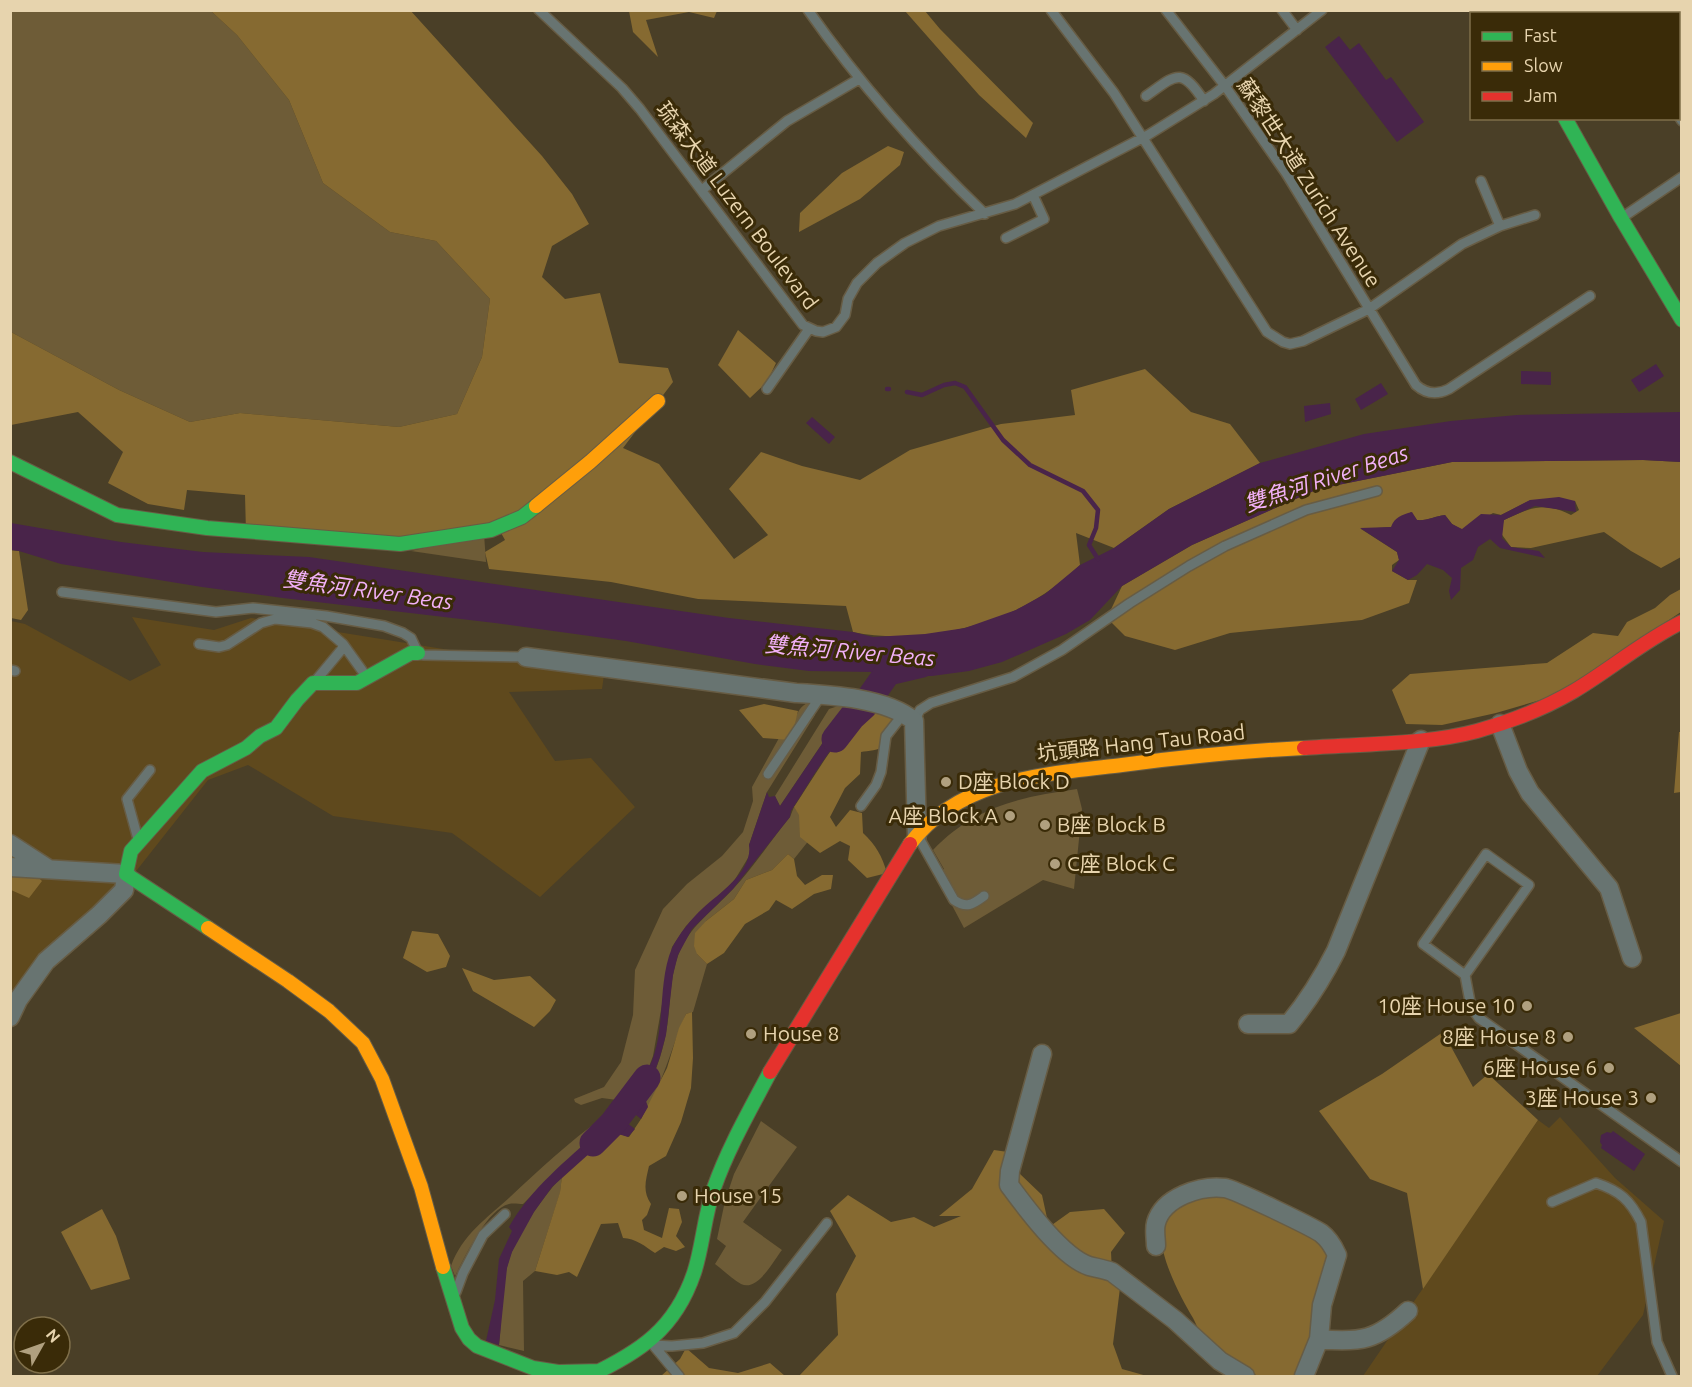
<svg xmlns="http://www.w3.org/2000/svg" width="1692" height="1387" font-family="Ubuntu,'Noto Sans SC',sans-serif">
<style>
.built{fill:#5f491d}
.green{fill:#6e5c37}
.forest{fill:#866a31}
.water{fill:#49244a}
.lines{fill:none;stroke-linecap:round;stroke-linejoin:round}
.stream{stroke:#49244a;stroke-width:4.5}
.river{stroke:#49244a;stroke-width:27}
.lane-casing{stroke:#675c44;stroke-width:12}
.street-casing{stroke:#675c44;stroke-width:21}
.fast-casing{stroke:#675c44;stroke-width:16}
.slow-casing{stroke:#675c44;stroke-width:16}
.jam-casing{stroke:#675c44;stroke-width:16}
.lane{stroke:#687471;stroke-width:9}
.street{stroke:#687471;stroke-width:18}
.fast{stroke:#30b455;stroke-width:14}
.slow{stroke:#ff9f0a;stroke-width:14}
.jam{stroke:#e5322d;stroke-width:14}
.poi-dot{fill:#b0a07f;stroke:#3a2b08;stroke-width:2}
.labels{text-anchor:middle;stroke-width:6;stroke-linejoin:round;paint-order:stroke}
.street-label{font-size:21px;fill:#e7d4ae;stroke:#3a2b08}
.poi-label{font-size:21px;fill:#e7d4ae;stroke:#3a2b08;text-anchor:start}
.water-label{font-size:22px;font-style:italic;fill:#f1b0f7;stroke:#3a2b08}
</style>
<rect width="100%" height="100%" fill="#4a3f27"/>
<path class="built" d="M132 617 214 630 251 618 604 675 602 689 509 692 555 761 591 758 635 807 540 897 452 833 333 816 248 765 208 780 137 870 11 1010V621L25 624 130 681 161 665Z
M1560 1117 1615 1178 1664 1221 1643 1315 1597 1376H1363L1538 1120 1549 1128Z"/>
<path class="green" d="M11 11H211L237 35 289 100 323 183 390 232 436 241 490 299 482 357 457 414 399 427 240 413 190 422 119 390 11 332Z
M484 534 486 562 411 551Z
M811 702 815 707V715L767 792 749 845 751 853 734 881 686 926 672 947 653 1056 646 1075 632 1092 628 1090 617 1100 602 1098 581 1105 575 1102 574 1099 604 1087 621 1062 633 1015 635 970 663 909 687 884 722 856 743 832 753 801 752 787 779 738 791 739C794 726 795 705 811 702Z
M844 704 852 707 843 720 830 732 780 806 775 796 829 709Z
M1077 789 1082 809 1074 889 1043 880 964 928 936 875 944 869 933 850C974 807 1020 797 1077 789Z
M794 807 814 834 794 859 788 854 772 870 746 880 734 899 706 921 697 954 707 964 693 1012 686 1014C672 1045 665 1077 648 1107L644 1099C653 1077 662 1056 666 1033 671 1008 669 980 678 956 688 927 713 911 733 889 754 867 771 840 790 817Z
M602 1118 604 1125 600 1130 523 1204C519 1204 513 1203 509 1204 487 1209 465 1257 455 1276L451 1266C462 1235 487 1218 510 1197 540 1169 569 1142 602 1118Z
M761 1121 797 1147 743 1222 782 1250C773 1261 758 1292 741 1284 732 1279 723 1270 715 1264L726 1246 717 1239 725 1201 734 1174Z
M562 1176 560 1193 535 1271 523 1281 524 1351 499 1345C502 1320 501 1292 507 1267 515 1235 541 1200 562 1176Z"/>
<path class="forest" d="M410 10 542 156 572 194 589 224 552 246 542 277 565 299 600 293 619 363 668 368 673 382 623 448 659 464 734 559 768 535 729 489 761 452 802 466 860 480 910 450 1001 424 1075 415 1071 390 1145 369 1191 412 1230 424 1260 463 1169 509 1114 548 1076 533 1080 565C1069 575 1057 586 1044 594 994 628 913 645 853 632L846 606 698 599 611 582 489 569 485 552 505 540 495 522 399 541 246 532 245 495 187 490 184 510 148 504 108 483 123 452 78 412 11 425V332L119 390 190 422 240 413 399 427 457 414 482 357 490 299 436 241 390 232 323 183 289 100 237 35 211 11Z
M629 11V10L717 11 714 18 689 12 646 20 658 57 633 32Z
M905 11H925L940 29 1033 123 1026 138 979 95Z
M888 146 904 152 900 165 860 199 799 232 800 213 842 173Z
M738 330 776 363 767 382 750 398 718 365Z
M1643 460 1681 462V557L1661 568 1631 551 1604 532 1531 548 1511 547 1500 532 1504 520C1530 508 1544 501 1571 515L1579 510 1575 501 1531 500 1501 515 1493 513 1464 531 1452 524 1445 515C1435 516 1427 521 1417 520L1411 512 1392 527 1361 529 1397 552 1399 560 1392 565V571L1408 580H1417L1409 603 1362 620 1230 633 1175 650 1125 636 1107 618 1122 586 1192 545 1318 489 1452 462Z
M10 550 19 551 28 610 21 620 11 618Z
M1681 589V612L1554 696 1496 713 1442 725 1406 724 1392 690 1410 674 1547 663 1593 633 1618 636 1627 622 1655 608 1670 595Z
M887 697 895 701C896 714 898 737 885 746 879 750 868 751 861 752L860 774 845 788 830 817 836 827 850 810 862 813 863 833C876 845 882 856 887 873L867 878 848 860 850 846 840 841 820 853 800 837 799 815 794 807C820 768 845 720 887 697Z
M764 704 798 711 791 740 763 738 739 710Z
M1679 732H1681V792L1674 793Z
M788 854 794 859 797 876 805 885 822 875H833L831 889 814 894 792 909 776 900 769 910 745 924 724 953 707 964 697 954 694 946 695 933 706 921 734 899 746 880 772 870Z
M16 856 42 881 29 898 11 890V862Z
M412 931 438 934 450 956 446 967 427 972 403 958Z
M462 968 494 980 530 976 556 1000 550 1011 534 1027 473 991Z
M692 1012 693 1058 691 1088 681 1122 666 1156 649 1166C646 1180 642 1191 651 1204L647 1215 642 1220 644 1230 662 1238 669 1208 679 1209 682 1222 676 1236 685 1247 676 1251 664 1247 655 1253C646 1247 635 1238 623 1238L618 1223 601 1224 577 1277 569 1272 557 1275 535 1271 560 1192 562 1176 614 1132 629 1137 641 1119 667 1068 679 1028 686 1014Z
M1681 1013H1682L1681 1066 1634 1028Z
M1443 1032 1473 1087 1488 1074 1538 1120 1423 1289 1407 1193 1370 1179 1319 1111 1382 1074Z
M994 1150 1015 1153 1019 1173 1042 1195 1049 1227 1070 1212 1104 1209 1125 1233 1111 1252 1112 1272 1120 1288 1113 1344 1122 1369 1147 1376H799L838 1335 836 1294 856 1256 830 1211 848 1195 891 1222 914 1217 934 1227 961 1216H939L972 1189Z
M1225 1195 1316 1238 1330 1255 1312 1338 1297 1376C1285 1376 1266 1380 1256 1375 1239 1367 1220 1355 1207 1342 1201 1336 1197 1326 1193 1318 1180 1296 1149 1240 1166 1216 1179 1198 1206 1196 1225 1195Z
M102 1209 116 1236 130 1279 91 1290 61 1232Z
M686 1348 709 1368 738 1373 770 1363 785 1376H661L680 1359Z"/>
<path class="water" d="M1339 36 1350 50 1359 43 1386 80 1391 77 1424 122 1397 142 1325 47Z
M1656 364 1664 376 1639 392 1631 380Z
M1521 371 1551 372V385L1521 384Z
M1381 383 1388 394 1361 410 1355 399Z
M1330 403 1331 414 1305 422 1304 406Z
M1681 412V462L1643 460 1452 462 1318 489 1192 545 1122 586 1090 620 1066 634 1002 662 969 671 932 676H907L873 672 809 671 755 664 626 641 495 623 283 598 202 587 61 564 19 551 11 550V523L121 542 203 552 309 557 729 618 853 632 873 637 925 634 965 628 1016 610 1045 594 1080 565 1114 548 1169 509 1260 463 1364 434 1451 421 1517 415Z
M812 417 835 437 829 444 806 423Z
M1559 497 1575 501 1576 512 1535 506 1504 520 1502 538 1511 547 1539 551 1545 558 1500 548 1490 539 1478 547 1473 560 1461 568 1460 590 1451 600 1449 591 1452 578 1443 570 1427 564 1417 575 1408 580 1392 571 1399 560 1397 552 1360 528 1391 527C1395 517 1401 515 1412 512L1417 520C1427 521 1435 516 1445 515L1452 524 1462 529 1481 514 1501 515 1530 500Z
M852 707 866 713C833 738 813 778 791 811L790 817 733 889 692 929 678 955 673 975 666 1035 660 1057 645 1098 648 1107 641 1119 617 1100 625 1089 631 1090C673 1055 653 993 672 948 679 934 691 919 703 908 720 893 753 871 749 845L767 792 769 797 775 796 780 806 830 732 843 720Z
M610 1110 635 1129 628 1137 615 1133 610 1135 552 1187 534 1212 512 1252 507 1268 499 1345 486 1341 495 1300 499 1259 512 1231 509 1227C531 1188 567 1160 600 1130L604 1125 602 1118Z
M1613 1131 1645 1154 1634 1171 1601 1148 1602 1145 1600 1142 1601 1135 1607 1132 1611 1133Z"/>
<g class="lines">
<path class="stream" d="M887 389H889
M907 392 922 395 944 385 955 383 965 387 1003 440 1030 465 1083 491 1098 510 1096 528 1089 545 1098 559"/>
<path class="river" d="M835 739 852 717 864 706 888 672 922 664
M593 1143 613 1123 647 1078"/>
<defs>
<path id="lane" d="M539 10 622 88 640 109 803 325 816 331 823 332 836 327 845 315 848 299 857 283 877 263 905 243 939 226 1015 204 1148 135 1214 94 1322 10
M808 10C860 84 919 151 985 214
M1051 10 1114 93 1267 332 1283 342 1290 344 1303 341 1369 309 1462 244 1500 226 1535 215
M1166 10 1225 86 1286 173 1416 385C1426 394 1437 395 1449 389L1590 296
M1282 10 1297 30
M1620 10 1622 14
M1663 14 1668 10
M1146 96C1176 75 1181 66 1204 101
M1678 115 1682 121
M1481 181 1500 226
M702 190 787 121 859 79
M1623 217 1682 177
M1006 238 1044 219 1033 195
M767 389 809 329
M62 592 216 612 253 608 326 616 384 626 403 633 411 638 418 653 423 655 526 657
M199 644 219 647 227 645 261 623 275 619 312 623 323 627 343 644 342 649 317 679
M343 644 366 676
M10 670 15 671
M914 721 920 710 931 703 1013 677 1062 650 1130 603 1189 566 1225 546 1306 510 1377 491
M768 774 822 694
M861 806 876 785 881 772 886 736 904 713
M919 838 954 900C967 909 973 904 984 896
M138 839 127 799 150 770
M1465 975 1529 885 1486 854 1423 944 1465 975 1471 1007 1479 1018 1682 1162
M1552 1202 1596 1183C1620 1191 1630 1200 1641 1222L1657 1342 1672 1376
M456 1292 463 1273 483 1235 505 1214
M653 1345 672 1346 703 1343 734 1333 765 1302 827 1223
M654 1346 679 1376"/>
<path id="street" d="M526 657 796 693C831 695 886 698 914 721L917 835
M1500 724 1518 771 1530 793 1609 888 1632 958
M10 844 47 868
M10 867 126 874 124 890 99 915 46 961 18 1000 10 1017
M1248 1024H1289C1308 1001 1323 977 1336 951L1421 740
M1042 1054 1010 1171 1009 1185C1026 1208 1062 1257 1089 1266 1097 1268 1104 1269 1112 1272L1175 1320 1220 1361 1245 1376
M1156 1246C1156 1239 1154 1230 1156 1223 1163 1197 1201 1185 1225 1188 1234 1189 1312 1227 1321 1233 1329 1239 1333 1246 1337 1255L1322 1305 1319 1339 1304 1376
M1319 1339C1361 1343 1377 1340 1408 1311"/>
<path id="fast" d="M1565 118 1621 218 1682 320
M10 462 117 515 207 528 400 544 491 530 522 517 536 506
M208 928 126 874 131 851 202 771 246 748 260 736 276 728 297 700 313 683H357L411 653H418
M443 1267 462 1328 469 1339 477 1346 533 1368 558 1372 601 1371
M589 1376C640 1352 675 1329 694 1273 703 1246 704 1216 714 1188 728 1148 750 1110 770 1072"/>
<path id="slow" d="M536 506 590 462 658 401
M910 844C960 778 1046 774 1122 765 1182 757 1243 751 1304 748
M208 928 288 981 329 1011 363 1043 382 1079 421 1187 443 1267"/>
<path id="jam" d="M1503 10 1505 14
M1304 748C1357 744 1426 745 1477 731 1509 722 1545 708 1574 691 1611 669 1643 641 1682 622
M770 1072 910 844"/>
</defs>
<use href="#lane" class="lane-casing"/>
<use href="#street" class="street-casing"/>
<use href="#fast" class="fast-casing"/>
<use href="#slow" class="slow-casing"/>
<use href="#jam" class="jam-casing"/>
<use href="#lane" class="lane"/>
<use href="#street" class="street"/>
<use href="#fast" class="fast"/>
<use href="#slow" class="slow"/>
<use href="#jam" class="jam"/>
</g>
<g class="poi-dot">
<circle cx="946" cy="782" r="6"/>
<circle cx="1010" cy="816" r="6"/>
<circle cx="1045" cy="825" r="6"/>
<circle cx="1055" cy="864" r="6"/>
<circle cx="1527" cy="1006" r="6"/>
<circle cx="751" cy="1034" r="6"/>
<circle cx="1568" cy="1037" r="6"/>
<circle cx="1609" cy="1068" r="6"/>
<circle cx="1651" cy="1098" r="6"/>
<circle cx="682" cy="1196" r="6"/>
</g>
<g class="labels">
<g class="street-label">
<text transform="translate(1309 183) rotate(57)" y="7">蘇黎世大道 Zurich Avenue</text>
<text transform="translate(737 206) rotate(53)" y="7">琉森大道 Luzern Boulevard</text>
<text transform="translate(1141 743) rotate(-6)" y="7">坑頭路 Hang Tau Road</text>
</g>
<g class="poi-label">
<text x="958" y="789">D座 Block D</text>
<text x="998" y="823" text-anchor="end">A座 Block A</text>
<text x="1057" y="832">B座 Block B</text>
<text x="1067" y="871">C座 Block C</text>
<text x="1515" y="1013" text-anchor="end">10座 House 10</text>
<text x="763" y="1041">House 8</text>
<text x="1556" y="1044" text-anchor="end">8座 House 8</text>
<text x="1597" y="1075" text-anchor="end">6座 House 6</text>
<text x="1639" y="1105" text-anchor="end">3座 House 3</text>
<text x="694" y="1203">House 15</text>
</g>
<g class="water-label">
<text transform="translate(1326 478) rotate(-18)" y="8">雙魚河 River Beas</text>
<text transform="translate(368 590) rotate(8)" y="8">雙魚河 River Beas</text>
<text transform="translate(850 651) rotate(5)" y="8">雙魚河 River Beas</text>
</g>
</g>
<rect width="1692" height="1387" fill="none" stroke="#e7d4ae" stroke-width="24"/>
<rect x="1470" y="12" width="210" height="108" fill="#3a2b08" stroke="#7f6f4a" stroke-width="1.5"/>
<rect x="1482" y="32" width="30" height="9" fill="#30b455" stroke="#7f6f4a" stroke-width="1.5"/>
<text x="1524" y="42" font-size="18" fill="#e7d4ae">Fast</text>
<rect x="1482" y="62" width="30" height="9" fill="#ff9f0a" stroke="#7f6f4a" stroke-width="1.5"/>
<text x="1524" y="72" font-size="18" fill="#e7d4ae">Slow</text>
<rect x="1482" y="92" width="30" height="9" fill="#e5322d" stroke="#7f6f4a" stroke-width="1.5"/>
<text x="1524" y="102" font-size="18" fill="#e7d4ae">Jam</text>
<g transform="translate(42 1345) rotate(50)"><circle r="28" fill="#3a2b08" stroke="#7f6f4a" stroke-width="1.5"/>
<path d="M0-4.5L10 22L0 15L-10 22Z" fill="#b0a07f"/>
<text y="-9" font-size="16" font-weight="bold" text-anchor="middle" fill="#e7d4ae">N</text>
</g>
</svg>
